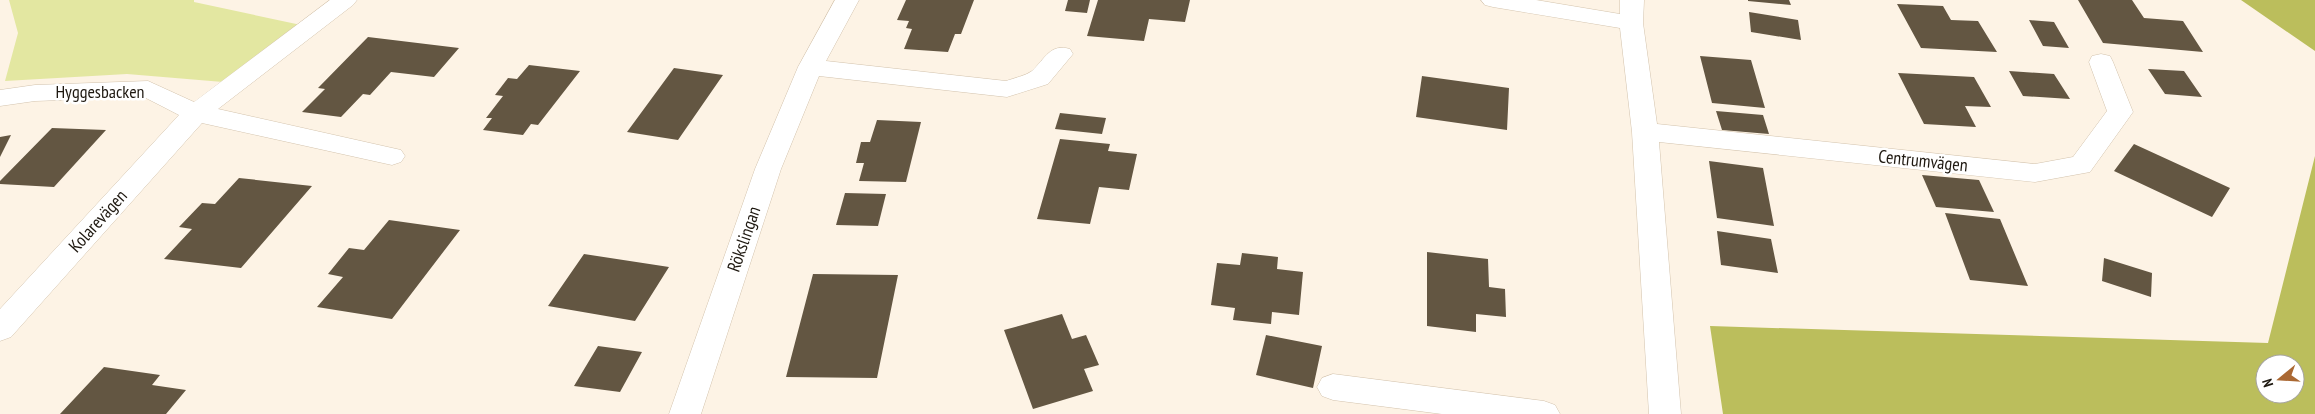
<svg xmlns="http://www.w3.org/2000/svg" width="2315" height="414" font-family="'PT Sans Narrow',sans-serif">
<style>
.green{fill:#e3e7a1}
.forest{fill:#bbbe5c;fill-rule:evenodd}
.building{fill:#635642}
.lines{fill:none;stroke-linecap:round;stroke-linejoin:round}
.minor-casing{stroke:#d3c3ad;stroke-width:1}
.minor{fill:#fff;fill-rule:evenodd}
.labels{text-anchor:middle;stroke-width:5;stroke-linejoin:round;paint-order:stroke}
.street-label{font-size:18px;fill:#1e1810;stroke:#fff}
</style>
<rect width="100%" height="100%" fill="#fdf3e5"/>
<path class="green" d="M9 0H194V2L301 25 223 82 127 74 5 81 18 33Z"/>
<path class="forest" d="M2241 0H2315V51Z
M2315 156V414H1723L1710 326 2268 343ZM2265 364H2295V394H2265Z"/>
<path class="building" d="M906 0H974L961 34H955L948 52 904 49 912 29 906 28 909 21 897 20Z
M1068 0H1090L1087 13 1065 11Z
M1098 0H1190L1185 22 1149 19 1144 41 1087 36Z
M1748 0H1789L1791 5 1748 1Z
M2078 0H2132L2144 18 2183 21 2203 52 2103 43Z
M1897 4 1943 6 1951 20 1978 21 1997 52 1921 48Z
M1749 12 1798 20 1801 40 1751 32Z
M2029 20 2054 22 2069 48 2043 46Z
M368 37 459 48 434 77 391 72 370 95 363 94 341 117 302 112 325 89 318 88Z
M1700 56 1751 60 1765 108 1712 103Z
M529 65 580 71 538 125 531 124 523 135 483 130 492 118H486L503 96 495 95 508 78 517 79Z
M674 68 723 75 678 140 627 132Z
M2148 69 2184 71 2202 97 2165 94Z
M2009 71 2054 74 2070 99 2023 96Z
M1898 73 1974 77 1991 107 1965 106 1976 127 1924 124Z
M1422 76 1509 88 1507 130 1416 117Z
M1716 111 1763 115 1769 134 1722 130Z
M1060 113 1106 118 1102 134 1055 129Z
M877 120 921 122 906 182 859 181 864 163H856L861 142H870Z
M52 128 106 130 54 187 0 184V181Z
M11 135 0 157V137Z
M1060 139 1110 144 1108 151 1137 154 1129 190 1099 187 1090 224 1037 219Z
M2134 144 2230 188 2212 217 2114 171Z
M1709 161 1763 168 1774 226 1717 218Z
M1922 175 1979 180 1994 212 1936 207Z
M239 178 312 186 241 268 164 259 192 229 179 227 202 203 215 204Z
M845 193 886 194 878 226 836 225Z
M1945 213 2000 219 2028 286 1970 280Z
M389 220 460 230 392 319 317 307 343 277 328 274 349 248 364 250Z
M1717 231 1771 239 1778 273 1721 265Z
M1427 252 1488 259 1489 287 1505 289 1506 317 1476 314V332L1427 326Z
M1242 253 1278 257 1277 269 1303 272 1299 315 1272 312 1271 324 1233 320 1235 308 1211 305 1217 263 1240 265Z
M584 254 669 267 635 321 548 306Z
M2104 258 2152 273 2151 297 2102 281Z
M813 274 898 275 877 378 786 377Z
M1062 314 1072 339 1086 335 1099 365 1084 369 1093 391 1033 409 1004 330Z
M1266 335 1322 346 1313 388 1256 375Z
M598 346 642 352 620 392 574 386Z
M104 367 160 375 152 385 186 390 166 414H60Z"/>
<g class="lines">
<defs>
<path id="minor" d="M330 0H357L353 5 218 109 401 150 405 156 401 162 392 165 202 123 11 337 0 341V309L179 115 144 97 35 101 0 106V90L35 85 148 81 194 102Z
M835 0H859L826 61 1006 81C1014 78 1025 76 1032 71 1045 59 1050 43 1070 49L1073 54 1048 84 1007 97 819 76 781 169 701 414H669L755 169 798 67Z
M1481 0H1536L1620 14V0H1644L1643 23 1657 124 2035 164 2073 157 2107 111 2089 62 2092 56 2101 54 2110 56 2113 62 2133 112 2090 172 2035 182 1659 142 1681 414H1649L1632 132 1620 28 1493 7 1485 5Z
M1333 374 1544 401 1555 405 1560 414H1442L1333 400 1322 396 1317 387 1322 378Z"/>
</defs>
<use href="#minor" class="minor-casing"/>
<use href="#minor" class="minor"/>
</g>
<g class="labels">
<g class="street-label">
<text x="100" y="98">Hyggesbacken</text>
<text transform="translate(1923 161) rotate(6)" y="6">Centrumvägen</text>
<text transform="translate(98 221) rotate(-48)" y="6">Kolarevägen</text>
<text transform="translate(744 239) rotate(-71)" y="6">Rökslingan</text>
</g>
</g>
<g transform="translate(2280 379) rotate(252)"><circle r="24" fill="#ffffff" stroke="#a5a39f"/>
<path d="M0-4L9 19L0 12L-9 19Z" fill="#aa6833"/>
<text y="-8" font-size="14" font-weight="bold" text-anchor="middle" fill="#1e1810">N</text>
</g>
</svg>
